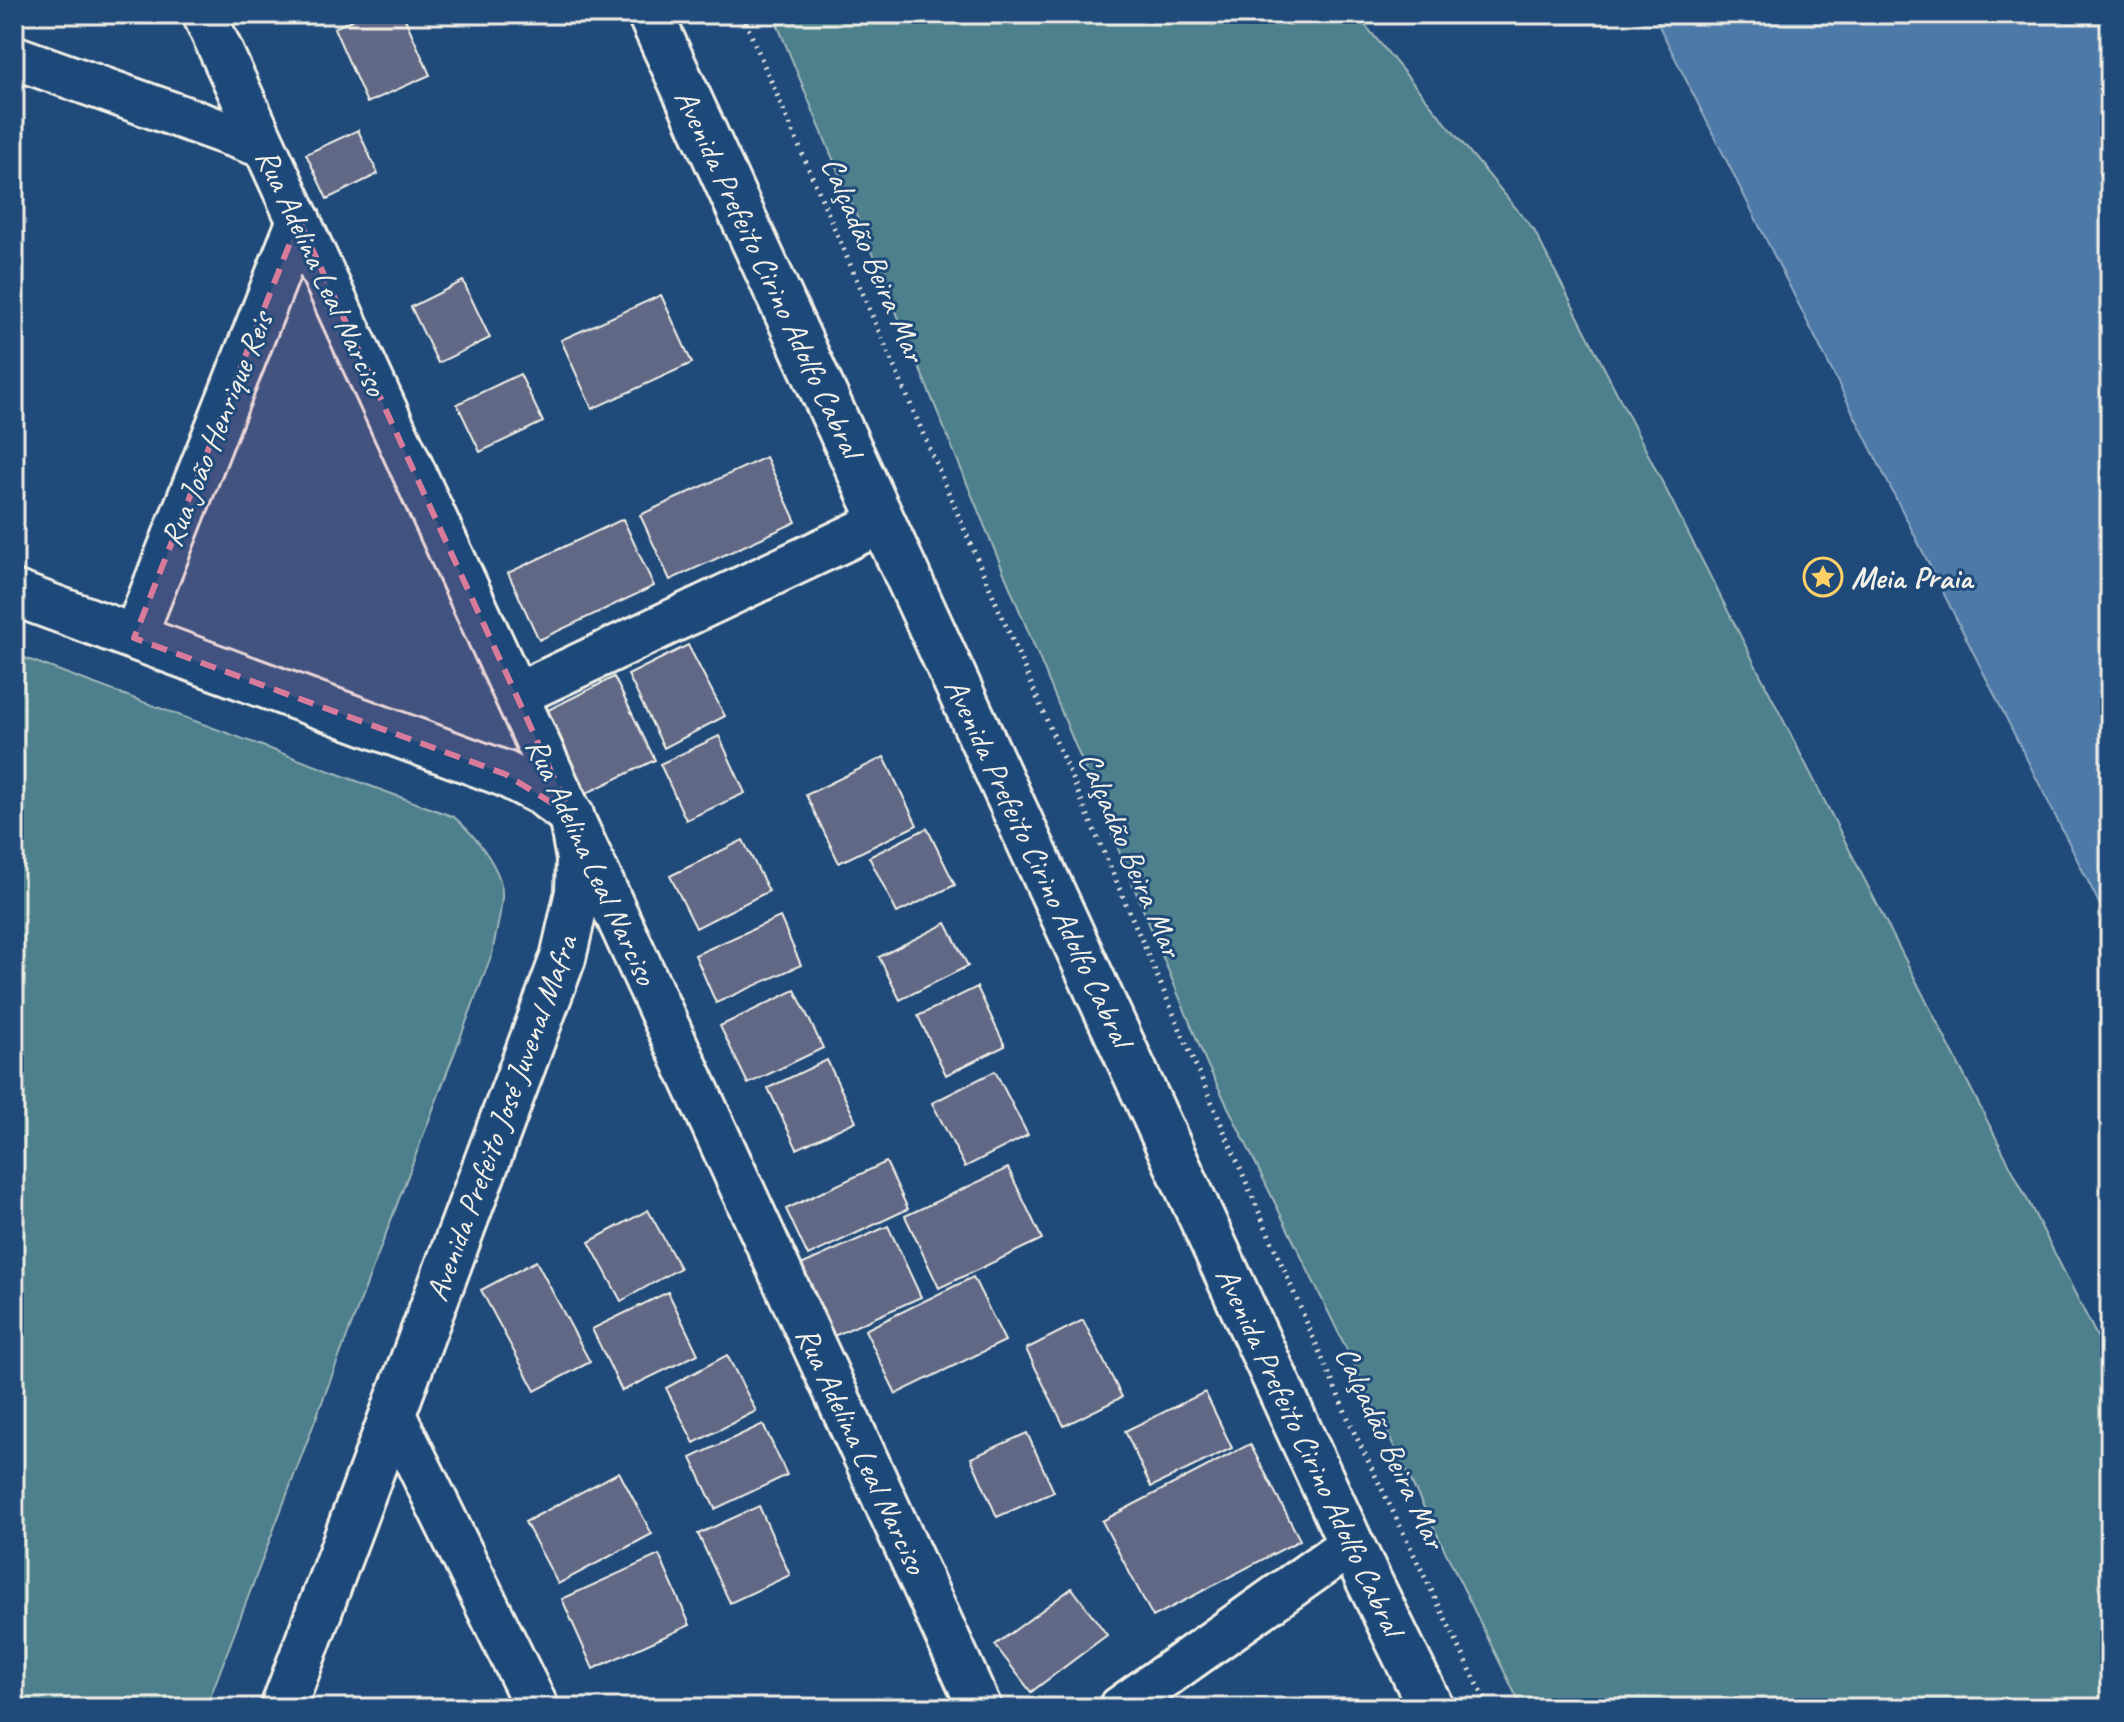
<svg xmlns="http://www.w3.org/2000/svg" width="2124" height="1722" font-family="Caveat,sans-serif">
<style>
.green{fill:#4e808c;stroke:#a1b8ba;stroke-width:2}
.water{fill:#4d79a8;stroke:#90a9c2;stroke-width:2}
.building{fill:#616886;stroke:#f4f1e8;stroke-width:2}
.lines{fill:none;stroke-linecap:round;stroke-linejoin:round}
.street-casing{stroke:#f4f1e8;stroke-width:48}
.secondary-casing{stroke:#f4f1e8;stroke-width:50}
.path{stroke:#f4f1e8;stroke-width:5;stroke-dasharray:2 6;stroke-linecap:butt}
.street{stroke:#1f4a7a;stroke-width:42}
.secondary{stroke:#1f4a7a;stroke-width:44}
.marked{fill:#d87a9a;fill-opacity:0.2;stroke:#d87a9a;stroke-width:6;stroke-dasharray:16 10;stroke-linejoin:round}
.labels{text-anchor:middle;stroke-width:6;stroke-linejoin:round;paint-order:stroke}
.street-label{font-size:32px;fill:#f4f1e8;stroke:#1f4a7a}
.poi-label{font-size:32px;font-weight:bold;fill:#f4f1e8;stroke:#1f4a7a;text-anchor:start}
</style>
<rect width="100%" height="100%" fill="#1f4a7a"/>
<filter id="ink" filterUnits="userSpaceOnUse"><feTurbulence type="fractalNoise" baseFrequency=".0125" numOctaves="2"/><feDisplacementMap in="SourceGraphic" scale="16" xChannelSelector="R" yChannelSelector="G"/><feConvolveMatrix kernelMatrix="1 2 1 2 8 2 1 2 1" color-interpolation-filters="sRGB"/></filter>
<g filter="url(#ink)">
<path class="green" d="M773 14H1356L1534 230 2110 1362V1708H1522L1207 1064Z
M14 654 454 817C474 834 504 870 502 897 501 916 495 936 492 954L206 1708H14Z"/>
<path class="water" d="M1653 14H2110V925Z"/>
<path class="building" d="M365 14H403L430 75 367 103 334 28Z
M358 130 378 174 327 199 306 154Z
M463 281 490 338 438 363 411 307Z
M661 295 692 363 592 409 561 340Z
M520 374 543 422 480 452 457 404Z
M766 457 796 522 670 580 640 515Z
M623 519 654 586 539 640 508 573Z
M688 645 725 716 664 748 628 675Z
M614 677 655 760 585 794 544 712Z
M719 736 745 793 686 820 660 764Z
M884 757 917 825 839 863 806 795Z
M927 828 955 885 897 913 869 857Z
M743 840 769 891 696 928 670 876Z
M780 917 801 965 716 1003 695 955Z
M946 923 968 966 900 1000 879 957Z
M977 987 1005 1046 946 1075 918 1016Z
M795 990 823 1048 748 1084 720 1026Z
M827 1060 856 1121 797 1149 768 1088Z
M995 1071 1028 1135 965 1167 932 1103Z
M886 1162 908 1209 808 1256 786 1209Z
M1008 1168 1042 1239 939 1288 905 1216Z
M648 1210 680 1268 621 1301 589 1242Z
M888 1226 921 1297 834 1336 801 1265Z
M536 1261 590 1362 535 1391 481 1290Z
M973 1277 1005 1341 896 1394 865 1330Z
M668 1292 698 1354 622 1391 592 1329Z
M1083 1320 1122 1397 1064 1426 1026 1349Z
M727 1355 756 1411 694 1443 666 1388Z
M1205 1392 1232 1448 1151 1487 1125 1431Z
M763 1424 787 1475 715 1509 691 1458Z
M1027 1433 1054 1492 997 1517 971 1458Z
M1250 1444 1300 1540 1153 1617 1102 1521Z
M619 1472 652 1534 558 1584 525 1522Z
M759 1506 790 1575 730 1603 698 1534Z
M659 1555 690 1625 593 1669 562 1599Z
M1072 1588 1107 1635 1031 1692 995 1645Z"/>
<g class="lines">
<defs>
<path id="street" d="M204 14 980 1708
M14 57 265 147
M134 638 299 220
M516 695 882 522
M393 1413 537 1708
M1120 1708 1351 1544"/>
<path id="secondary" d="M650 14 1351 1544 1431 1708
M14 593 505 774 542 793 571 815 579 859 578 892 563 958 283 1708"/>
</defs>
<use href="#street" class="street-casing"/>
<use href="#secondary" class="secondary-casing"/>
<path class="path" d="M742 14 1354 1432 1489 1708"/>
<use href="#street" class="street"/>
<use href="#secondary" class="secondary"/>
</g>
</g>
<path class="marked" d="M299 220 571 815 505 774 134 638Z"/>
<defs>
<symbol id="sight-ring" viewBox="-11 -11 22 22"><circle r="9.5" fill="#1f4a7a" stroke="#ffd166" stroke-width="1.5"/><path d="M0-6L1.8-2.2L6-1.7L2.9 1.2L3.7 5.4L0 3.3L-3.7 5.4L-2.9 1.2L-6-1.7L-1.8-2.2Z" fill="#ffd166"/></symbol>
</defs>
<g fill-rule="evenodd">
<use href="#sight-ring" x="1801" y="555" width="44" height="44"/>
</g>
<g class="labels">
<g class="street-label">
<text transform="translate(874 259) rotate(67)" y="11">Calçadão Beira Mar</text>
<text transform="translate(322 272) rotate(65)" y="11">Rua Adelina Leal Narciso</text>
<text transform="translate(769 273) rotate(65)" y="11">Avenida Prefeito Cirino Adolfo Cabral</text>
<text transform="translate(216 429) rotate(-68)" y="11">Rua João Henrique Reis</text>
<text transform="translate(1131 854) rotate(67)" y="11">Calçadão Beira Mar</text>
<text transform="translate(592 861) rotate(65)" y="11">Rua Adelina Leal Narciso</text>
<text transform="translate(1039 862) rotate(65)" y="11">Avenida Prefeito Cirino Adolfo Cabral</text>
<text transform="translate(501 1118) rotate(-70)" y="11">Avenida Prefeito José Juvenal Mafra</text>
<text transform="translate(1391 1447) rotate(65)" y="11">Calçadão Beira Mar</text>
<text transform="translate(862 1450) rotate(65)" y="11">Rua Adelina Leal Narciso</text>
<text transform="translate(1310 1451) rotate(65)" y="11">Avenida Prefeito Cirino Adolfo Cabral</text>
</g>
<g class="poi-label">
<text x="1851" y="588">Meia Praia</text>
</g>
</g>
<rect width="2124" height="1722" fill="none" stroke="#1f4a7a" stroke-width="48"/>
<rect x="24" y="24" width="2076" height="1674" fill="none" stroke="#f4f1e8" stroke-width="3" filter="url(#ink)"/>
</svg>
